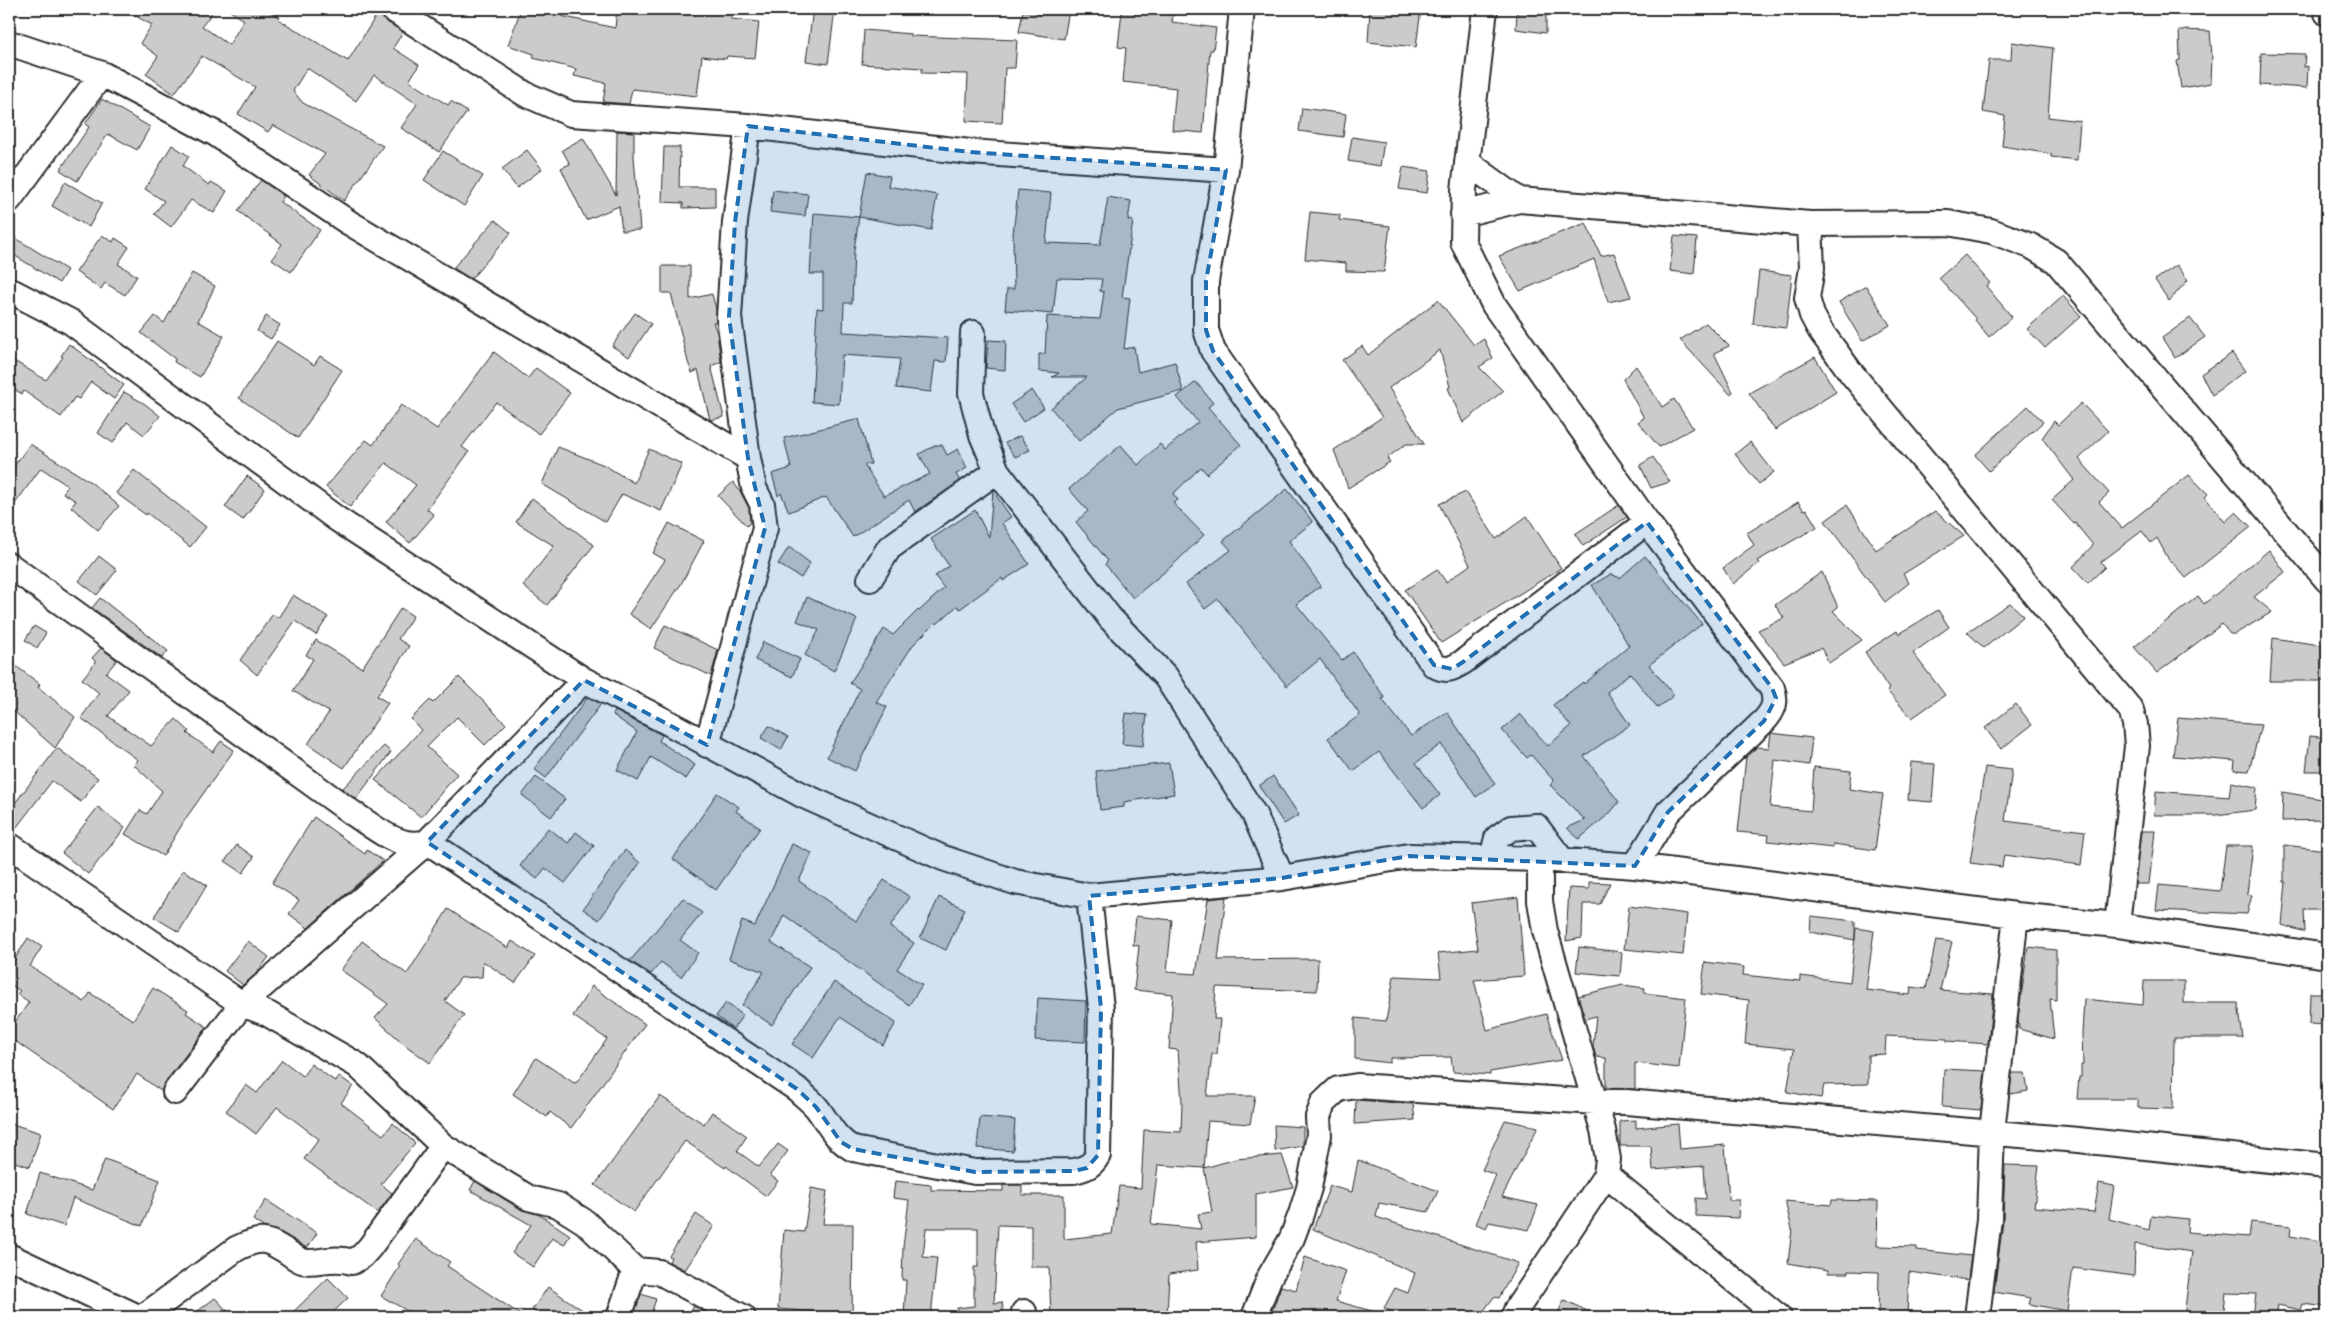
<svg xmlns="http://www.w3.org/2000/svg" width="2336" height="1326" font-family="Sriracha,sans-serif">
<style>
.building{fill:#cbcbcb;stroke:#2b2b2b;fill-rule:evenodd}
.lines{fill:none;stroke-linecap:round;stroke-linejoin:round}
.minor-casing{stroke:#2b2b2b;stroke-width:28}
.minor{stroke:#fff;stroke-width:24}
.marked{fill:#1f6fb2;fill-opacity:0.2;stroke:#1f6fb2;stroke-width:4;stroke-dasharray:10 6;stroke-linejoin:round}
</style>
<rect width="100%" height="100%" fill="#fff"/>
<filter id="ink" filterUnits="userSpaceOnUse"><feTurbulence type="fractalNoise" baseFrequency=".02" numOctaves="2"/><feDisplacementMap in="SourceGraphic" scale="10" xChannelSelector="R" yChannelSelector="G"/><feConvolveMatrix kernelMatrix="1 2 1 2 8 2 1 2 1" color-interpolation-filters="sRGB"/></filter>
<g filter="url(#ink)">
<path class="building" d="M123 9H215L202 26 229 45 244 20 227 9H263L280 17 278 19 348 61 379 11 384 20 403 32 393 48 419 65 409 81 448 105 451 101 467 112 439 152 401 128 417 104 374 75 356 101 307 68 293 91 303 103 383 146 344 201 309 175 325 154 273 125 268 132 238 114 255 87 202 56 174 94 146 74 158 56 140 43 152 25Z
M521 9H563L561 16 615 28 617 9H731V19L759 22 755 58 727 56 726 59 702 56 697 96 632 89 629 104 603 102 606 83 574 76 576 69 533 58 534 54 508 45Z
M813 9H835L828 64 806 61Z
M1040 9 1069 10 1064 39 1019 32 1023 11 1039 13Z
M1370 9H1421L1416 47 1368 42Z
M1517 9H1546V33L1516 29Z
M1122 11 1173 15 1172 22 1216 28 1213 50H1210L1203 133 1172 130 1176 88 1123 82 1126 48 1118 47Z
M864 30 911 34V36L1017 40 1015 68H1005L1002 123 966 121 968 74 922 73V68L862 64Z
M2179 30 2210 31 2212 56 2211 83 2181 88 2177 61 2180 60Z
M2012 42 2053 48 2048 117 2080 121 2077 160 2051 157V154L2002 146 2005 116 1983 112 1989 60H2011Z
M2261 53 2305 54 2304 67 2308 66 2307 88 2260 85Z
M102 99 150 127 137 150 108 134 77 181 60 170 89 127 85 124Z
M1302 108 1346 114 1343 137 1299 131Z
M617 131 634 132V157L640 230 622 231 619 206 586 220 561 168 570 164 562 150 583 138 616 195Z
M1352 137 1384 142 1380 166 1348 161Z
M172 145 189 156 183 166 209 185 211 182 227 191 214 213 191 200 171 227 154 214 164 201 145 189Z
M664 147H680L679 187H715V207L683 208V203L662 202Z
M527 150 542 169 517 188 502 169Z
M443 151 483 176 464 206 424 180Z
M1403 167 1430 171 1427 193 1399 189Z
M867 172 890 176 888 186 937 195 931 230 859 217Z
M261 180 284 196 280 202 320 230 291 272 272 259 282 244 238 211Z
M65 182 102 203 89 227 52 206Z
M773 190 808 194 805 216 770 212Z
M1018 190 1051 193 1046 243 1100 245 1108 197 1131 201 1128 220 1133 221 1122 297 1130 298 1124 349 1134 347 1138 372 1175 362 1183 391 1118 408 1079 441 1051 408 1087 377H1052L1059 373 1039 371V354H1045L1047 316 1100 319 1104 292 1100 291 1102 279 1057 278 1053 314 1005 310 1007 289H1014L1013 234Z
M1310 212 1340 215 1339 220 1390 226 1384 272 1346 271V263L1305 259Z
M814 213 859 217 854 250 852 303H844L843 332 948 338 946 362 935 361 931 392 896 388 900 359 842 355 839 404 812 402 817 308 823 309V274H810Z
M495 220 511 233 471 279 453 268Z
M1586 223 1601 256 1614 253 1631 297 1608 302 1594 259 1520 291 1499 256Z
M9 234 67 270 59 283 9 252Z
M102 235 113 242 115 238 129 247 118 264 137 276 125 295 105 283 101 289 76 272Z
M1674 236 1697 238 1694 274 1670 271Z
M1965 255 1990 283 1986 286 2012 317 1989 337 1975 320 1976 319 1939 278Z
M2177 265 2188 280 2169 301 2155 280Z
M662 266H690V299L712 294 716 309V322H713L717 333 721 362 711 366 724 417 710 420 698 370 692 373 688 362 671 293H662Z
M1759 271 1792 275 1786 328 1753 324Z
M192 273 215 286 198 321 224 336 200 377 174 362 175 359 141 333 155 316 164 323Z
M1866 286 1890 325 1862 341 1839 302Z
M2063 296 2081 316 2045 348 2027 329Z
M1438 300 1474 345 1484 339 1493 358 1479 367 1503 391 1463 423 1448 388 1450 387 1440 350 1389 388 1424 444H1406L1387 458 1390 462 1348 488 1334 450 1382 417 1342 360 1362 346 1368 355Z
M635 313 651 324 629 357 612 346Z
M266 316 280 325 271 339 257 331Z
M2190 318 2205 337 2175 358 2162 338Z
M1706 323 1729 346 1714 353 1733 392 1730 394 1680 340Z
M988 340 1006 341 1005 370 986 368Z
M277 341 314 365 320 356 342 370 298 438 239 398Z
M69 344 124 385 114 399 91 382 79 399 75 397 61 417 24 391 22 394 9 386V358L46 380 63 357 61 356Z
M494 352 528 378 536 368 570 393 539 434 496 402 462 447 469 452 427 509 434 515 410 543 386 522 416 485 386 463 350 507 326 487 366 440 373 445 401 405 437 429Z
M2232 353 2245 371 2212 395 2201 374Z
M1815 357 1836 392 1775 430 1749 393Z
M1636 366 1662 407 1674 399 1693 428 1659 447 1638 422 1644 418 1623 379Z
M1196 382 1213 403 1208 407 1241 445 1207 474 1201 467 1173 494 1178 500 1173 503 1204 535 1174 564 1133 598 1105 564 1108 561 1076 522 1088 511 1069 489 1121 445 1138 465 1160 444 1165 450 1198 422 1177 397Z
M1032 390 1044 408 1023 422 1011 404Z
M124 392 145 404 160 416 144 435 127 422 113 443 98 433Z
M2081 403 2108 431 2079 459 2109 493 2099 502 2122 528 2189 475 2208 494 2205 497 2225 522 2236 512 2251 527 2186 578 2171 561 2170 562 2157 538 2151 543 2142 531 2101 562 2105 567 2088 583 2073 567 2093 545 2075 523 2074 524 2052 500 2074 480 2042 438 2054 421 2058 425Z
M2028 406 2043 422 1989 471 1975 455Z
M859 419 871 464 864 465 884 496 930 474 919 454 936 445H942L947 455 958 449 967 468 956 474 960 481 915 512 909 500 853 537 826 497 789 512 781 493 778 496 772 474 791 468 784 438Z
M1020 436 1030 450 1015 457 1005 443Z
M1750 442 1774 472 1759 484 1735 454Z
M30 444 92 483 119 506 98 530 71 507 76 501 63 493 68 486 41 468 9 512V473Z
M558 447 604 465 634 483 649 449 682 464 661 511 622 494 606 522 542 484Z
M1653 457 1670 482 1651 488 1640 465Z
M134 470 206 527 190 547 147 513 146 515 116 493Z
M247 476 265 489 243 520 225 507Z
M733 482 740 491 749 508 750 522 747 526 718 496Z
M1287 489 1313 522 1289 541 1321 586 1296 604 1342 660 1353 652 1385 698 1382 699 1411 736 1447 712 1495 784 1476 797 1441 744 1416 763 1440 795 1423 808 1379 752 1353 771 1328 738 1360 715 1320 659 1287 686 1218 599 1205 609 1186 584 1231 550 1223 541Z
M993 491 1011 517 1002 523 1029 564 1003 581 1002 578 960 609 957 606 937 624 936 622 913 645 876 702 887 707 855 771 827 757 860 689 850 683 884 629 893 635 918 610 919 611 944 588 935 576 949 566 931 539 975 510 989 537Z
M1466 492 1496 539 1527 516 1561 568 1441 643 1405 590 1437 569 1446 582 1470 565 1439 504Z
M532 498 594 545 547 605 523 586 554 546 516 522Z
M1798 502 1804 510 1806 509 1817 527 1757 561 1759 563 1733 584 1723 568 1754 545 1747 533Z
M1619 505 1627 517 1583 546 1575 534Z
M1847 505 1876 550 1935 511 1964 536 1903 574 1909 583 1885 602 1825 521Z
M669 523 704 541 681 584 651 629 629 614 665 560 653 553Z
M789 547 810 563 801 578 778 564Z
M2269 550 2285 572 2254 597 2272 612 2235 634H2230L2222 624 2157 673 2134 647 2198 596 2204 604Z
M99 556 117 570 97 595 79 581Z
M1645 556 1702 624 1649 665 1674 695 1658 708 1630 673 1607 692 1630 725 1584 756 1619 802 1610 813 1579 839 1567 828 1585 820 1550 785 1554 781 1531 755 1527 758 1502 730 1520 714 1548 746 1571 726 1553 705 1583 682 1584 684 1629 646 1592 585 1611 574 1620 578Z
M1822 572 1838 607 1833 611 1862 640 1829 663 1821 648 1784 663 1758 630 1784 618 1775 605Z
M293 595 328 617 316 635 295 621 257 675 240 660 273 614 278 618Z
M807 597 857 619 834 671 805 655 819 630 797 621Z
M100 598 168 651 162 658 92 608Z
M2010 603 2024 616 1984 648 1967 632Z
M401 608 413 616 398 639 409 646 377 696 388 703 344 768 308 744 329 712 293 691 313 659 306 655 316 640 362 668Z
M1938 610 1949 627 1913 653 1945 695 1912 718 1887 691 1889 689 1865 652 1897 631 1899 634Z
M665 625 718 650 711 676 654 648Z
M34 626 46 633 37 648 25 640Z
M2273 638 2327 646V681H2270Z
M763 642 800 659 792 677 755 660Z
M101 648 117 660 106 673 129 690 108 716 151 746 176 719 189 731 187 733 213 752 221 741 234 750 186 818 163 856 125 834 140 810 147 814 162 791 134 765 138 760 81 718 99 693 82 679 96 662 92 658Z
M9 661 40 684 38 687 75 717 55 748 9 707Z
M459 677 506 724 485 745 457 717 427 747 457 774 421 817 375 780 421 730 411 719 430 700 433 703Z
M588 697 601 704 546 778 534 769Z
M2016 704 2032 725 2001 749 1985 728Z
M615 711 662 735 659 741 695 765 686 779 651 757 638 781 617 770 637 732 613 715Z
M1126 713 1147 715 1143 746 1122 744Z
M2178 718 2261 725 2249 771 2234 770 2235 761 2173 756Z
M769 726 788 737 781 750 761 738Z
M1771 733 1812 738 1809 765 1775 760 1770 807 1811 811 1814 767 1851 771 1849 789 1883 794 1875 850 1833 844V848L1768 841 1769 835 1738 832 1746 757 1757 747 1769 748Z
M2310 736 2327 738V771H2306Z
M384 746 391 752 356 799 342 789Z
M57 748 98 778 81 802 52 781 13 832 9 831V811Z
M1911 762 1935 764 1932 802 1908 800Z
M1169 763 1174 794 1124 802V807L1100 810 1096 771Z
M1985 767 2012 770 2005 821 2085 831 2081 865 2004 855 2002 867 1970 863Z
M1273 776 1299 815 1284 824 1259 786Z
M536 777 565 799 551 817 522 795Z
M2231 782 2257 787 2255 810 2216 815H2154L2156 791 2229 797Z
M2283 792 2327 800V820L2282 821Z
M717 793 739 807 736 811 760 828 716 890 673 859Z
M98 807 125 828 88 874 62 853Z
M314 817 365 854 367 850 383 861 308 928 289 914 299 900 272 883Z
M548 828 568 843 576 832 594 846 565 883 545 868 537 879 520 866Z
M2141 831H2155L2149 884H2135Z
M792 844 812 853 799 881 856 921 884 880 910 897 890 927 914 943 897 969 922 985 909 1005 784 915 771 942 810 967 772 1025 742 1005 764 972 729 959 742 921 755 926Z
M237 845 254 857 243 873 225 861Z
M2284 845 2327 850V910H2304L2305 932 2282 925 2286 882H2284Z
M2226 846H2253L2247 894 2252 895 2247 914 2156 910 2159 885 2220 891Z
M625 850 640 863 599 920 583 909Z
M183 870 207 885 179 932 154 917Z
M1589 882 1610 883 1600 904H1583L1582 938 1566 941 1569 888 1589 889Z
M939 897 965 909 946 950 920 938Z
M1226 897 1218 960 1318 959 1317 991 1216 987 1214 1019H1220L1217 1054H1212L1207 1096H1255L1250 1124 1208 1121 1204 1168 1236 1159 1282 1155 1293 1187 1256 1194V1237L1196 1242 1198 1270 1169 1274 1167 1317H1143V1315L1051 1317 1049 1267H1031V1226L998 1225 994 1303 1002 1302 1004 1317H958L957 1308 974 1306V1267H978V1228H926L923 1257 937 1258 931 1317H904L906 1280H902L903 1247 909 1200 893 1198 895 1181 931 1185V1190L1003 1191V1185H1022V1195H1064V1239L1112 1234 1119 1186 1141 1188 1144 1130 1181 1132 1182 1102 1178 1050 1169 1049 1173 994 1134 990 1139 946 1133 945 1136 916 1172 920 1167 972 1196 974 1208 899ZM1158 1165 1204 1168 1212 1212 1198 1214 1201 1229 1151 1224Z
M1518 897 1524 976 1474 980 1487 1030 1546 1014 1562 1060 1490 1072V1075L1453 1072 1451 1057 1390 1058V1063L1355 1059V1018L1386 1021 1394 976 1441 978 1438 953 1478 949 1471 903Z
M683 898 702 913 680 940 698 953 681 977 661 962 651 974 630 961Z
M1629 906 1687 914 1683 955 1624 949Z
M448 909 508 948 512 941 535 956 515 983 483 961 482 977 460 978 445 1001 464 1015 430 1063 405 1045 375 1018 388 1004 341 970 362 941 407 974Z
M1811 916 1855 921V940L1810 932Z
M1856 928 1874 931 1866 990 1910 995 1911 987 1926 989 1936 940 1952 942 1940 990 1993 994 1988 1044 1947 1041V1039L1886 1036 1885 1054 1868 1055V1084L1824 1085 1821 1098 1787 1092 1794 1049 1745 1044 1749 1000 1701 994 1705 962 1744 967 1743 975 1800 981V976L1850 982Z
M28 938 42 947 30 966 84 1002 90 993 133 1020 153 988 188 1010 186 1013 207 1027 164 1084 161 1091 137 1074 113 1109 9 1037V1031L29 1002 17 994 20 991 9 983V968Z
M248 941 269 957 255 975 243 985 225 971Z
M1579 947 1622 952 1620 976 1576 972Z
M2028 947 2056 950V1000L2050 999 2054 1039 2019 1029 2018 1018Z
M2144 981H2184V1003H2238L2243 1038H2174L2173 1109 2138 1108V1099H2077L2079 1077H2081V1065H2083L2082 1034 2084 999 2143 1005Z
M834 982 896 1023 883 1045 840 1017 813 1058 792 1044Z
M1623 985 1645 988 1644 993 1686 998 1679 1068 1635 1063V1089L1606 1088V1058L1596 1057 1593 1046 1596 1016 1585 1019 1578 996Z
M592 986 645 1024 571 1128 550 1112 547 1117 513 1094 536 1058 574 1083 577 1082 607 1039 573 1016Z
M2310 993H2327V1025L2309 1024Z
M1038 998 1086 1001 1085 1042 1035 1040Z
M726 1003 743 1015 733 1029 716 1016Z
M282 1060 303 1076 311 1064 336 1082 339 1076 353 1086 341 1103 383 1135 393 1123 415 1143 381 1184 392 1193 378 1213 304 1159 319 1139 277 1107 256 1134 226 1111 246 1085 257 1093Z
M1944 1069 1985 1071 1981 1110 1942 1107Z
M2012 1073H2025L2028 1091 2010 1094Z
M660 1096 704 1124 712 1112 747 1136 737 1151 759 1167 778 1144 788 1151 770 1175 778 1181 766 1196 726 1166 725 1168 685 1141 634 1212 595 1185Z
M1356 1100 1413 1104 1415 1120 1355 1124Z
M980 1117 1015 1120 1013 1151 977 1148Z
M1505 1120 1538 1127 1502 1197 1538 1205 1529 1230 1489 1222 1486 1228 1476 1224 1496 1175 1482 1170Z
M1636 1120V1128L1678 1124 1680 1149 1725 1145 1729 1200H1739L1738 1218 1696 1216V1198L1706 1199 1704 1166 1653 1170 1651 1146H1620V1121Z
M9 1123 41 1133 30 1167 9 1160Z
M1274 1125 1303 1127V1146L1275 1151Z
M105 1159 160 1180 142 1226 73 1198 64 1226 27 1214 40 1173 92 1190Z
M1358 1160 1438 1191 1428 1212 1379 1203 1376 1217 1518 1263 1499 1298 1494 1297 1479 1317H1403L1384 1308 1395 1288 1408 1293 1415 1273 1313 1229 1330 1186 1352 1192Z
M2005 1165 2039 1166 2034 1207 2094 1212 2099 1183 2114 1186 2109 1219 2149 1230 2151 1215 2188 1219 2187 1232 2249 1237 2251 1222 2291 1226 2290 1236 2327 1242V1307L2303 1304 2301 1310 2278 1305 2276 1317H2253L2256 1294 2226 1293 2223 1317H2184L2192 1252 2135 1244 2134 1276 2073 1268 2067 1311 2029 1304 2031 1298 1994 1292 2003 1221Z
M475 1181 522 1210 540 1215 570 1235 564 1245 552 1238 533 1267 512 1253 531 1225 470 1190Z
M811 1188 827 1191 823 1224H853L852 1317H830V1313L778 1309 784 1230 804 1232Z
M266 1200 317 1233 307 1248 282 1233 263 1227 253 1220Z
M1832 1200 1878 1201 1877 1246 1917 1247V1250L1971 1256 1968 1280 1909 1272 1907 1317H1878L1879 1272 1848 1271V1273H1828V1270L1788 1263 1792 1229 1785 1201 1831 1205Z
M696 1214 714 1226 685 1270 669 1262 671 1257 669 1256Z
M416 1239 450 1262 447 1266 524 1317H418L381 1296 400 1266 398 1264Z
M1305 1257 1346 1271 1336 1301 1379 1313 1378 1317H1270L1281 1286 1296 1290Z
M328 1278 348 1298 328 1317H288Z
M548 1287 593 1317H543L532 1310Z
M641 1294 656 1299 650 1317H633Z
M215 1298 233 1317H190Z
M1564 1300 1600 1317H1556Z
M694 1306 714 1317H688Z"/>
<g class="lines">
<defs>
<path id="minor" d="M392 9 525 94 571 114 748 126 970 152 1226 170
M1242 9 1226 170 1206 281V330L1213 351 1434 665C1446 672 1452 669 1463 662L1647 522
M1485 9 1464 190 1463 242 1494 305 1647 522 1772 688C1777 702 1774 710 1764 721L1668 812 1635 866
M2327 9V13
M9 43 102 74 216 134 348 222 748 458
M1467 162 1519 200 1810 224 1948 223 1991 231 2031 246 2056 261 2327 580
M9 200 102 74
M1463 214 1519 200
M1810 224 1812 268 1807 298 1812 315 1820 330 1852 374 2131 710 2135 724 2137 746 2117 925
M9 290 71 322 337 519 584 680 665 721 802 795 943 858 1015 882 1089 896 1282 878 1409 856 1540 859 1635 866 2016 915 2117 925 2327 956
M973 333 971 393 982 435 997 471 1110 618 1166 677 1254 814 1282 878
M9 565 351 812C368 823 387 839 406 843 420 846 422 839 437 848L797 1089C803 1095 811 1101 817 1108 830 1125 833 1137 853 1149L975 1172 1074 1171C1086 1168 1092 1166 1098 1155L1101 1008 1089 896
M870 579 889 548 997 471
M707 745 765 528 762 504 754 488 748 458 729 317 735 222 748 126
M9 845 242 1004 268 1014 357 1065 443 1146 529 1198 558 1205 585 1222 635 1270 659 1272 743 1317
M1492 858 1497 838 1511 828 1536 826 1562 860
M175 1092 242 1004 427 842 584 680
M1606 1175 1779 1317
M9 1256 138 1317
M1024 1312V1317
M143 1317 236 1249C261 1236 267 1239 289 1253 293 1256 298 1260 302 1261 315 1265 333 1255 352 1262L362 1256 370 1247 443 1146
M619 1317 635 1270
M1254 1317 1270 1276 1292 1238 1301 1214 1309 1188 1319 1135 1318 1117 1323 1103 1338 1089 1357 1086 1595 1102H1626L2078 1140 2327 1166
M1514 1317 1516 1310 1606 1175 1608 1159 1603 1130 1545 931 1540 901V859
M1977 1317 1989 1219 1992 1132 2016 915"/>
</defs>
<use href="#minor" class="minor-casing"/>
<use href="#minor" class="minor"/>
</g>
</g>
<path class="marked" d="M748 126 970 152 1226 170 1206 281V330L1213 351 1434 665 1452 669 1463 662 1647 522 1772 688 1776 698 1764 721 1668 812 1635 866 1409 856 1282 878 1089 896 1101 1008 1098 1155 1087 1168 1074 1171 975 1172 853 1149 841 1142 816 1107 797 1089 427 842 584 680 707 745 765 528 748 458 729 317 735 222Z"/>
<rect width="2336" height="1326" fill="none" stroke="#fff" stroke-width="30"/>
<rect x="15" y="15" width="2306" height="1296" fill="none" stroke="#2b2b2b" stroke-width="2" filter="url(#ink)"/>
</svg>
